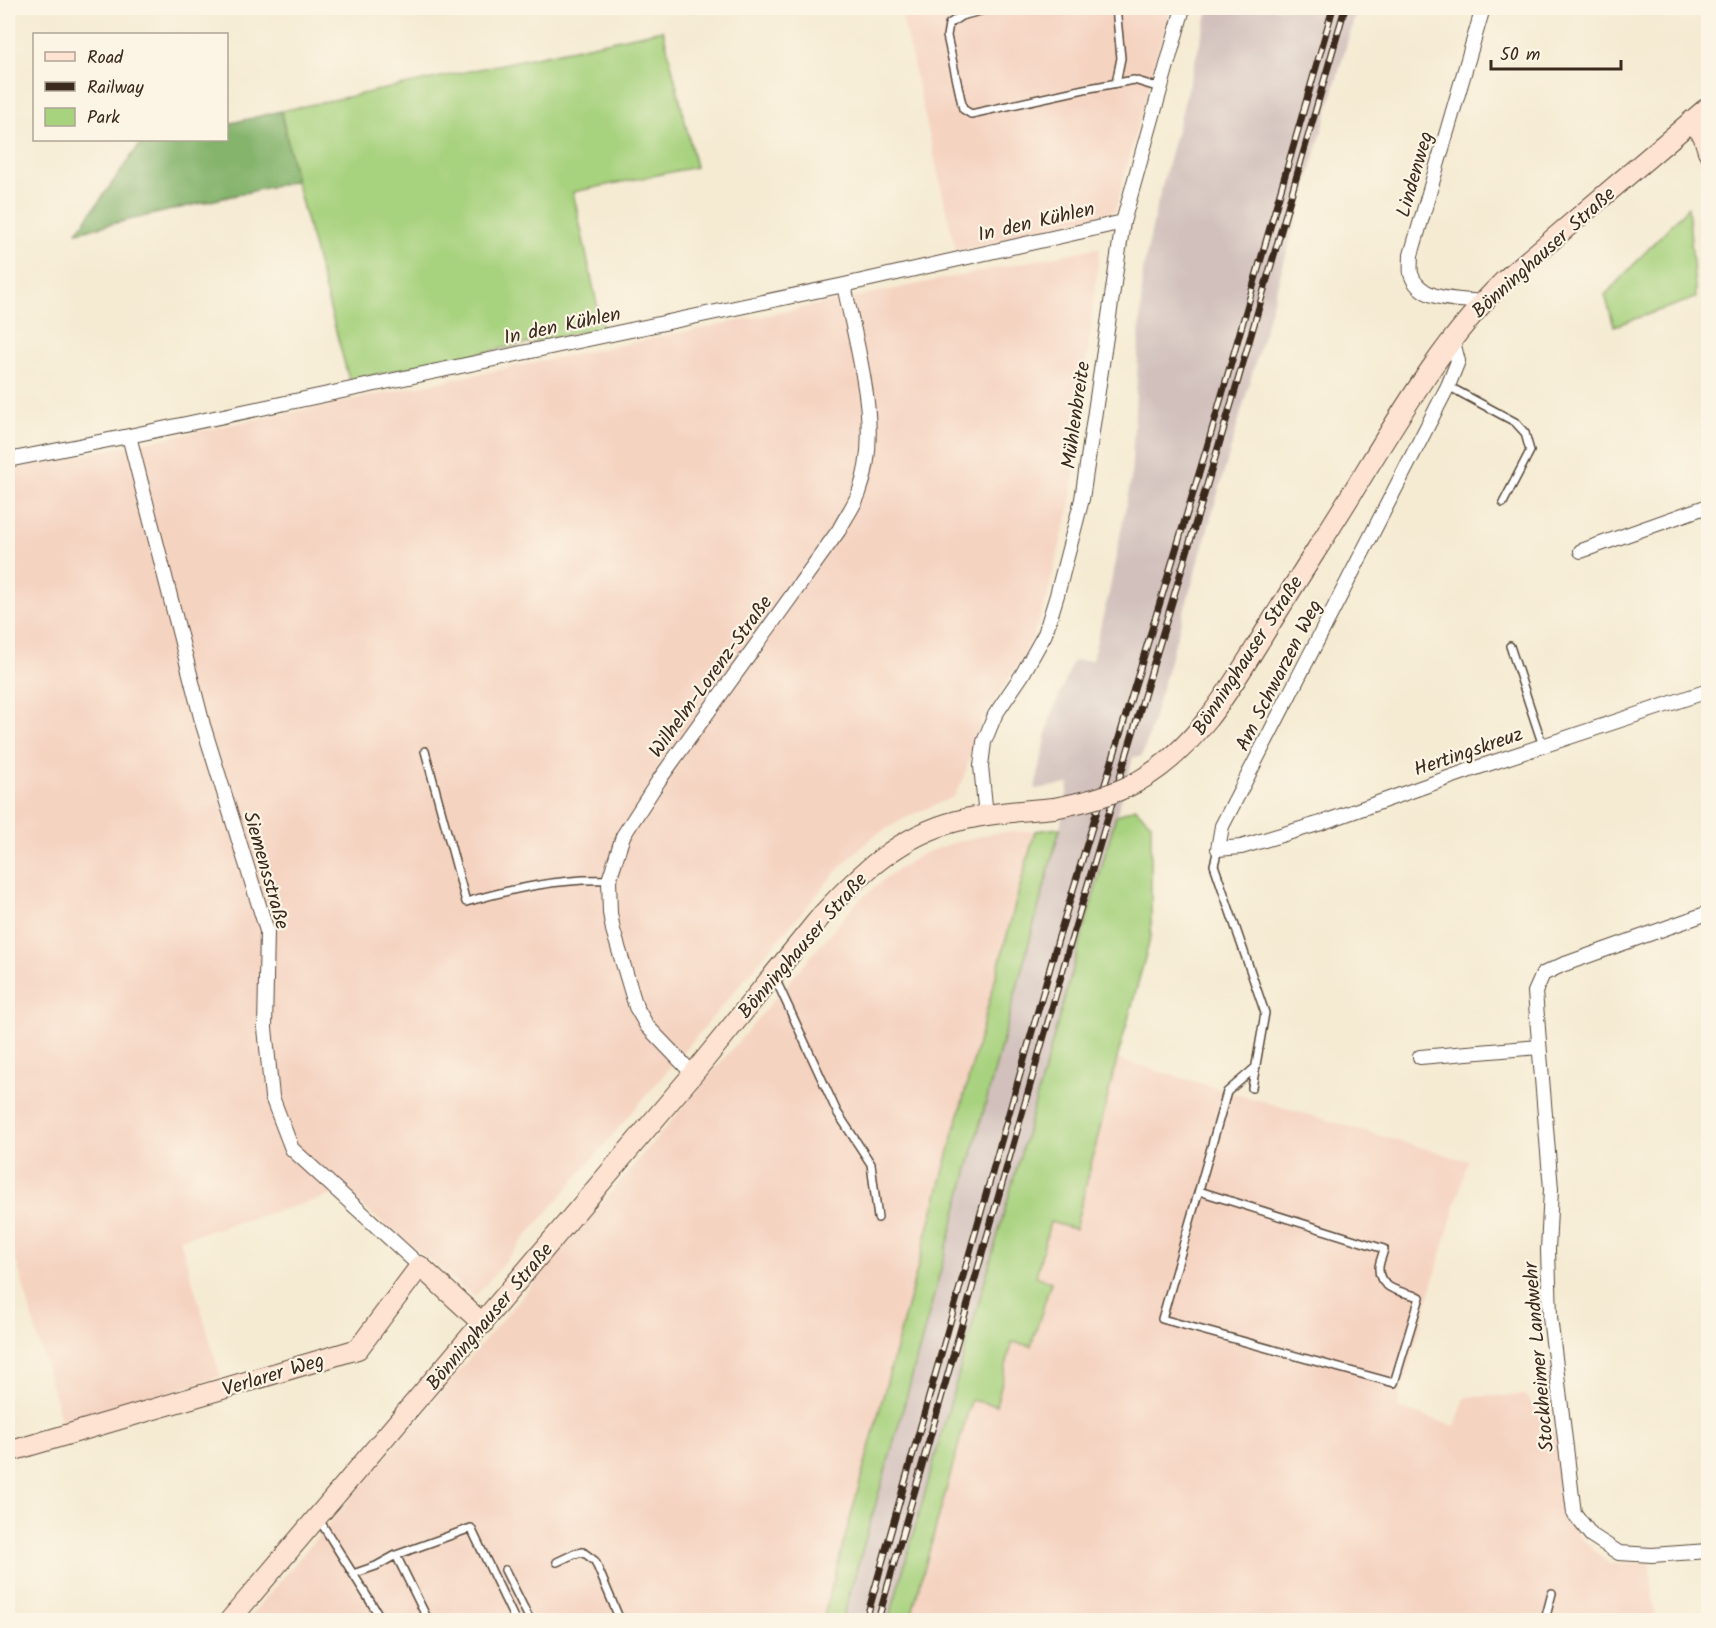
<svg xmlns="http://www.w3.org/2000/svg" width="1716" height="1628" font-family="Kalam,sans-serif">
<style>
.built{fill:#f5d3c1}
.industrial{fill:#d1c0bc}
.green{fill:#a7d27e;stroke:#717e4e;stroke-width:1.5}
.forest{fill:#85b46d;stroke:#606f46;stroke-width:1.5}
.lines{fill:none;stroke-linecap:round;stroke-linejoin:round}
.lane-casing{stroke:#574739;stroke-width:10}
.street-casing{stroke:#574739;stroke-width:16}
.secondary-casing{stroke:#574739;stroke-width:22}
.lane{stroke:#fff;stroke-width:7}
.street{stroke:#fff;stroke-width:14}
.secondary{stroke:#fee3d2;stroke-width:20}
.rail-casing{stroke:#3b2a1e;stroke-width:7}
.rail{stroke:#fcf5e5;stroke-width:4.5;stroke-dasharray:14;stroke-linecap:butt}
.secondary-bridge-casing{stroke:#574739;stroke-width:22;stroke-linecap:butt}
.secondary-bridge{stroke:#fee3d2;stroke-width:20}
.labels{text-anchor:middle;stroke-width:4.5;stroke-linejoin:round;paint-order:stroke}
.street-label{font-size:20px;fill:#3b2a1e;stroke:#fcf5e5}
</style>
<rect width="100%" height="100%" fill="#fcf5e5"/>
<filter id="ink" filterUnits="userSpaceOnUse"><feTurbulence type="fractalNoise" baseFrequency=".0167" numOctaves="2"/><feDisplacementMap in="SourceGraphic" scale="12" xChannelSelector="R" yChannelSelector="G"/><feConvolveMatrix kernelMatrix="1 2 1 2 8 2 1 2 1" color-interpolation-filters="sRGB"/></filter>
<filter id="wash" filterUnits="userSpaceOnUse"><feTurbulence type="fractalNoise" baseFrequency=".008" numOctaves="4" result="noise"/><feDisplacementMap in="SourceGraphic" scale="24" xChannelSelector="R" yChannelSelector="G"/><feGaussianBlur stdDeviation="1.35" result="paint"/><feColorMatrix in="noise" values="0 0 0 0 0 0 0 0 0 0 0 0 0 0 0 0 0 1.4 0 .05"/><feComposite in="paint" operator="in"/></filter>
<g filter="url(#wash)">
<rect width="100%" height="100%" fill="#f5ebd3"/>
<path class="built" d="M900 8H1170L1115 211 956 252Z
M1100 247 1070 506 1047 598 1028 649 981 722 962 782 953 797 909 816 874 836 841 866 475 1297 344 1192 180 1239 221 1377 62 1424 8 1231V470Z
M1035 831 823 1620H247L857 902 891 874 922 854 956 842 993 833Z
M1117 1059 1468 1161 1397 1408 1455 1426 1465 1397 1525 1395 1557 1438 1566 1508 1578 1535 1609 1564 1650 1562 1655 1620H910L971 1400 996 1405 1012 1341 1031 1346 1050 1282 1035 1277 1050 1221 1075 1228Z"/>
<path class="industrial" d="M1209 8H1357L1147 741 1142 756 1133 757 889 1620H842L904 1406 1060 828 1069 784 1035 789 1050 719 1073 661 1092 660 1109 593 1131 479 1143 271 1156 209Z"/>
<path class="green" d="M663 30 696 167 573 192 602 328 349 380 296 181 281 111Z
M1688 207 1696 298 1614 326 1605 295Z
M1135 808 1151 823V936L1117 1059 1075 1229 1050 1222 1036 1276 1051 1282 1031 1346 1012 1342 996 1405 971 1400 910 1620H889L1116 816Z
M1060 828 904 1406 842 1620H823L1035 831Z"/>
<path class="forest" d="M281 111 296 181 77 232 140 144 160 140H226L227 124Z"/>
</g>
<g filter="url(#ink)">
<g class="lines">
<defs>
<path id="lane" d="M992 8 961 16 949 24 947 36 963 109 971 114 1084 89 1134 80 1160 88
M1116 8 1121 58 1116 83
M1448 386 1515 422 1525 433 1530 451 1503 503
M1510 646 1543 746
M425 751 466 902C512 889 560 878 609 880
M1218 849 1214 865 1265 1013 1252 1088
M775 978 837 1112 871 1164 878 1218
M1199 1191 1384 1249C1383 1255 1379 1262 1379 1268 1378 1290 1404 1292 1420 1297L1394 1383 1162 1319 1227 1092 1256 1067
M318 1518 382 1620
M396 1555 428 1620
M557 1562 574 1554 583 1552 595 1561 620 1620
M505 1570 530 1620
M353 1574 376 1566 396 1555 471 1528 515 1620
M1545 1620 1552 1593"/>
<path id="street" d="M1482 302C1458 299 1420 302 1411 274 1410 268 1411 261 1411 255L1483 8
M1452 338 1458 361 1448 386 1222 826 1218 849 1241 847 1321 823 1476 768 1708 691
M129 436 203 725 267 931 265 1028 272 1097 292 1149 420 1266
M8 460 129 436 844 285 1123 222
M1581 551 1708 506
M986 816 981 766 984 742 995 715 1022 675 1045 634 1057 595 1082 499 1123 222 1183 8
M1708 913 1562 965 1543 974 1535 992 1551 1189 1548 1250 1550 1317 1574 1513 1591 1535 1619 1553 1652 1555 1708 1551
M1420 1057 1539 1047
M693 1074 647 1026 636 1007 613 930 610 913 609 880 623 836 659 780 839 530C845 518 854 506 859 493 883 430 857 349 844 285"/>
<path id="secondary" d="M1691 121 1703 135 1708 151
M1137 782C1202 746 1237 676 1275 616 1302 572 1330 529 1357 485 1401 413 1445 338 1506 279L1708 107
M8 1452 358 1349 420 1266 483 1324
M230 1620 693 1074 822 915C860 873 901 835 957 821 989 813 1022 811 1054 808"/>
</defs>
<use href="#lane" class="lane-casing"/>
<use href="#street" class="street-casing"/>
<use href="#secondary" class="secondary-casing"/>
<use href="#lane" class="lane"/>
<use href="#street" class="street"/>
<use href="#secondary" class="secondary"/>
<defs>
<path id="rail" d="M866 1620 1057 943 1207 447 1333 8
M878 1620 1073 934 1232 401 1345 8"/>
</defs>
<use href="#rail" class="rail-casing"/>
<use href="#rail" class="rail"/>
<defs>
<path id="secondary-bridge" d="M1054 808C1084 802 1111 796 1137 782"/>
</defs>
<use href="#secondary-bridge" class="secondary-bridge-casing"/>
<use href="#secondary-bridge" class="secondary-bridge"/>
</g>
</g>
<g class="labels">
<g class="street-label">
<text transform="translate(1414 174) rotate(-74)" y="7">Lindenweg</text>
<text transform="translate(1036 221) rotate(-13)" y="7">In den Kühlen</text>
<text transform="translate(1543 252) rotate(-42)" y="7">Bönninghauser Straße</text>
<text transform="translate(562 325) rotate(-12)" y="7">In den Kühlen</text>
<text transform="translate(1075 415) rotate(-82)" y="7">Mühlenbreite</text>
<text transform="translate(1247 655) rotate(-57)" y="7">Bönninghauser Straße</text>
<text transform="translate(1278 675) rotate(-63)" y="7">Am Schwarzen Weg</text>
<text transform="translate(710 676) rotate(-54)" y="7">Wilhelm-Lorenz-Straße</text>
<text transform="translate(1468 751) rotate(-19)" y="7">Hertingskreuz</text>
<text transform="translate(267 870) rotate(74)" y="7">Siemensstraße</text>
<text transform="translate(802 945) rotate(-49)" y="7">Bönninghauser Straße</text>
<text transform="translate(489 1316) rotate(-50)" y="7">Bönninghauser Straße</text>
<text transform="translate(1538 1357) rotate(-95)" y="7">Stockheimer Landwehr</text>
<text transform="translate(273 1374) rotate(-17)" y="7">Verlarer Weg</text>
</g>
</g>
<rect width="1716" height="1628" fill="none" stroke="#fcf5e5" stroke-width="30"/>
<rect x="33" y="33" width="195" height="108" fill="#fcf5e5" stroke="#afa495" stroke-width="1.5"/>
<rect x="45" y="52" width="30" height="9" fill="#fee3d2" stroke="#afa495" stroke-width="1.5"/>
<text x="87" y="63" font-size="18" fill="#3b2a1e">Road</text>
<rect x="45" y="82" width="30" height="9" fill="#3b2a1e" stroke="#afa495" stroke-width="1.5"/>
<text x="87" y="93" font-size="18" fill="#3b2a1e">Railway</text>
<rect x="45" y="108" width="30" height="18" fill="#a7d27e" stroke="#afa495" stroke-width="1.5"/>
<text x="87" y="123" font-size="18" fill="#3b2a1e">Park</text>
<path d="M1491 60v9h130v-9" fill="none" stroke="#3b2a1e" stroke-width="3"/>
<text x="1500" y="60" font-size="18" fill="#3b2a1e" stroke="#fcf5e5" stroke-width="4.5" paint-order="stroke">50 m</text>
</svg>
